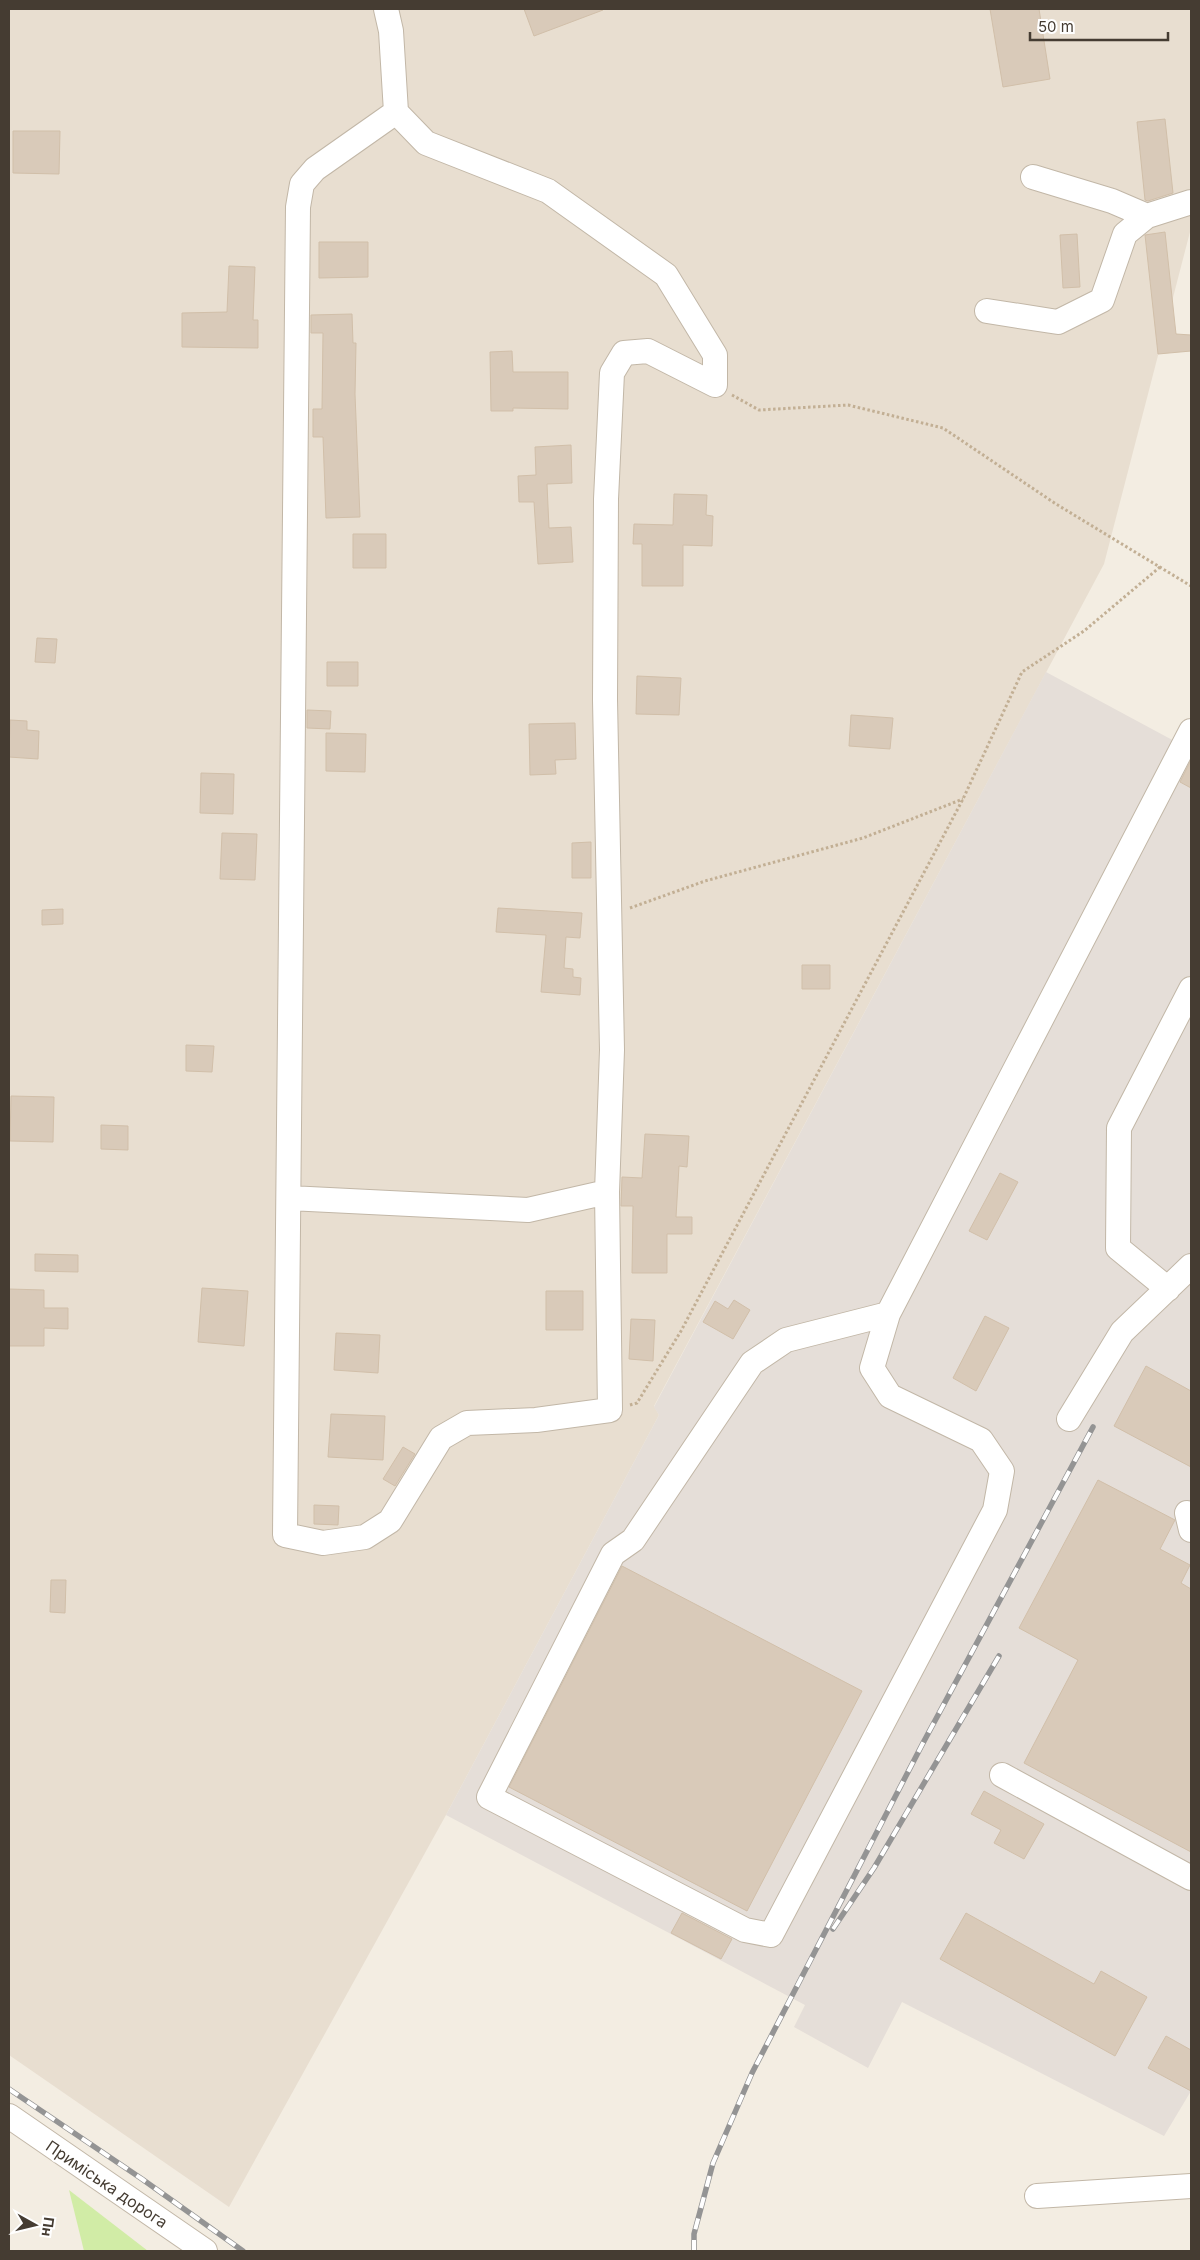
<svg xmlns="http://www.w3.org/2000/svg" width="1200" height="2260" font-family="Inter,sans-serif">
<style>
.residential{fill:#e8ded0}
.industrial{fill:#e5ded8}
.green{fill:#d1eca6}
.building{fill:#d9cab9;stroke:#d1bfa9}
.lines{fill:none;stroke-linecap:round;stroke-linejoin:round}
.minor-casing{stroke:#c2b7a7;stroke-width:26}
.path{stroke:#c2af94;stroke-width:3;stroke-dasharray:2.5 2.5;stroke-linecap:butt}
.minor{stroke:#fff;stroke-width:24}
.rail-casing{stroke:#949494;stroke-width:5.5}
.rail{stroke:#fff;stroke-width:4;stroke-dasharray:11;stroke-linecap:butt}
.labels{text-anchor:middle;stroke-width:4.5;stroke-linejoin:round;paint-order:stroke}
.street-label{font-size:16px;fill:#453c32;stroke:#fff}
</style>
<rect width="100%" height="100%" fill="#f3ede2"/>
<path class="residential" d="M9 9H1191V228L1104 564 654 1406 659 1415 446 1815 229 2207 9 2055Z"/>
<path class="industrial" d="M1046 672 1191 750V2091L1164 2136 902 2002 868 2068 794 2027 805 2005 446 1815 659 1415 654 1407Z"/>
<path class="green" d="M69 2190 148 2251H84Z"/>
<path class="building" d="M524 9H602L603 10 534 36Z
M990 9H1039L1050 79 1003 87Z
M1165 119 1173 193 1148 201 1145 200 1137 122Z
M13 131H60L59 174 13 173Z
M1165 232 1176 334 1191 335V351L1158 354 1145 235Z
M1077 234 1080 287 1063 288 1060 235Z
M319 242H368V277L319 278Z
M229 266 255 267 253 320H258V348L182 347V313L227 312Z
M352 314 353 343H356L355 394 360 517 326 518 323 437H313V409H322L323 333H311V315Z
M512 351 513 372H568V409L513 408V411H491L490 352Z
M571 445 572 483 547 484 549 528 571 527 573 562 538 564 534 502H519L518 476 536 475 535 447Z
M674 494 707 495 706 515 713 516 712 546 683 545V586H642V544H633L634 524 673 525Z
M353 534H386V568H353Z
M37 638 57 639 55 663 35 662Z
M327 662H358V686H327Z
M637 676 681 678 679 715 636 714Z
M307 710 331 711 330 729 307 728Z
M851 715 893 718 890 749 849 746Z
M10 720 27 721V730L39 731 38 759 9 757Z
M575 723 576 759 555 760 556 774 530 775 529 724Z
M326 733 366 734 365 772 326 771Z
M1191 760V788L1180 782Z
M201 773 234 774 233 814 200 813Z
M222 833 257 834 255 880 220 879Z
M591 842V878H572V843Z
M498 908 582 913 580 938 566 937 564 968 573 969V977L581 978 580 995 541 992 546 935 496 932Z
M63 909V924L42 925V910Z
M802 965H830V989H802Z
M186 1045 214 1046 212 1072 186 1071Z
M11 1096 54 1097 53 1142 10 1141Z
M101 1125 128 1126V1150L101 1149Z
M645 1134 689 1136 687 1167 679 1166 676 1217H692V1234H667V1273H632L633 1206H621L622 1177 642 1178Z
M1000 1173 1018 1182 987 1240 969 1231Z
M35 1254 78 1255V1272L35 1271Z
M202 1288 248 1291 244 1346 198 1342Z
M9 1289 44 1290V1308H68V1329L44 1328V1346H9Z
M546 1291H583V1330H546Z
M734 1300 750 1310 733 1339 703 1322 715 1301 728 1309Z
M985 1316 1009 1328 976 1391 953 1378Z
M631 1319 655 1320 653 1361 629 1359Z
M336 1333 380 1335 378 1373 334 1370Z
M1146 1366 1191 1391V1467L1114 1426Z
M331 1414 385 1416 383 1460 328 1457Z
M403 1447 415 1454 395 1486 383 1479Z
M1098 1480 1175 1520 1160 1549 1190 1565 1181 1583 1191 1589V1852L1024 1763 1078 1660 1019 1628Z
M314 1505 339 1506 338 1525 314 1524Z
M622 1566 862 1691 747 1911 509 1787Z
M51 1580H66L65 1613 50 1612Z
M984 1791 1044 1824 1024 1859 994 1843 1001 1830 971 1814Z
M682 1913 732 1939 721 1959 671 1933Z
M966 1913 1094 1984 1101 1971 1147 1997 1115 2056 940 1959Z
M1166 2036 1191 2050V2091L1148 2068Z"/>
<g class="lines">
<defs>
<path id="minor" d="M386 9 391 31 396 112 315 169 302 184 298 207 285 1535 323 1543 365 1537 390 1521 441 1438 467 1423 536 1420 610 1410 607 1192 612 1050 605 700 606 499 612 373 624 353 648 351 715 385V355L666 275 548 191 426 143 396 112
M1033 177 1112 201 1147 216 1191 202
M987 311 1058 322 1102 300 1125 234 1147 216
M289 1198 528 1210 607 1192
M1168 1289 1118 1248 1119 1128 1191 989
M888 1314 786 1340 752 1363 633 1540 613 1554 489 1797 745 1930 771 1935 995 1510 1002 1471 981 1440 890 1396 872 1368 888 1314 1191 731
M1069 1419 1122 1332 1191 1266
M1187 1513 1191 1530
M1002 1775 1191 1878
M9 2116 205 2251
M1037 2196 1191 2186"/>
</defs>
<use href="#minor" class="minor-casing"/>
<path class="path" d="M732 395 759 410 848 405 943 428 1056 504 1191 586
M630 908 705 881 863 838 963 799
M630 1405 637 1403 681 1331 963 799 1022 672 1084 631 1160 567"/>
<use href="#minor" class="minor"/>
<defs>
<path id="rail" d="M833 1929 874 1868 999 1656
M9 2089 142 2179 243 2251
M694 2251V2234L713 2163 752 2073 923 1743 1093 1427"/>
</defs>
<use href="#rail" class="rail-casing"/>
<use href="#rail" class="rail"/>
</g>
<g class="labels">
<g class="street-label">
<text transform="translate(107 2184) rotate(34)" y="6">Приміська дорога</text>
</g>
</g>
<rect width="1200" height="2260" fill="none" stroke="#453c32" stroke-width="20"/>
<g transform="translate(35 2225) rotate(98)" stroke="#ffffff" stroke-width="4" paint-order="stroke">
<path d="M0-4L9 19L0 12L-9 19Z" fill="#453c32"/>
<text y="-8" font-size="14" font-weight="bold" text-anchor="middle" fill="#453c32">Пн</text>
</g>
<path d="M1030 32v8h138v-8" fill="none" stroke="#453c32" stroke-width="2.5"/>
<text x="1038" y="32" font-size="15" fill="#453c32" stroke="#ffffff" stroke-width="4" paint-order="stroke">50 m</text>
</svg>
